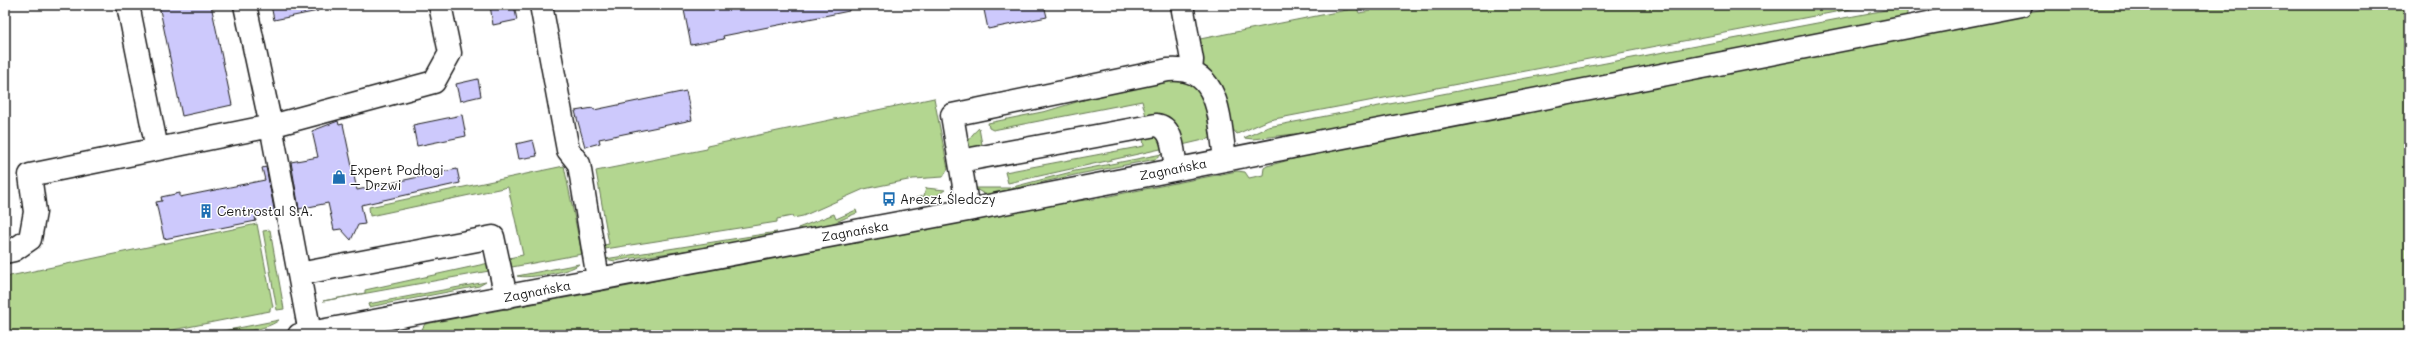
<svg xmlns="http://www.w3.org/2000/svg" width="2414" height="340" font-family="Mali,sans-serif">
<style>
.green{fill:#b3d690;stroke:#687956}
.building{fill:#cdc9fc;stroke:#1c1c1c}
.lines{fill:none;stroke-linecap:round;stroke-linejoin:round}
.minor-casing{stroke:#1c1c1c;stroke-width:25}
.minor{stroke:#fff;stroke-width:22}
.labels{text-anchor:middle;stroke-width:3;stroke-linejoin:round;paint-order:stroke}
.street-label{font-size:13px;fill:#1c1c1c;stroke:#fff}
.poi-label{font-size:13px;fill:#1c1c1c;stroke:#fff;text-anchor:start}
</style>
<rect width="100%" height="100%" fill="#fff"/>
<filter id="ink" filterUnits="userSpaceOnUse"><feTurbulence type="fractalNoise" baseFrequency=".025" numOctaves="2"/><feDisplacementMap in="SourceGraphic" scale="8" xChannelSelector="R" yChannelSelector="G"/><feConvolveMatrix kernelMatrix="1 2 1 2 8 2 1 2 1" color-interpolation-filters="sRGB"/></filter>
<g filter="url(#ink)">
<path class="green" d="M1369 5H1872L1269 120 1237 134 1230 126 1221 87 1209 70 1201 64 1195 40 1357 8 1359 13 1370 11Z
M1929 5H1978L1935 12Z
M2065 5H2409V335H424L422 329 425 324 645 283 726 264 1014 209 1094 199 1237 171 1245 172 1249 178 1263 175 1264 168 1267 166 1352 143Z
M1907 6V14L1903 19 1328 130 1253 139 1244 138 1268 127Z
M1169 81H1188L1205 97 1212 138 1178 146 1146 116 1142 101 993 130 989 128 988 123 1047 111 1103 94Z
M934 98 948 169 943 177 913 179 864 189 803 216 793 218 792 216 777 219V222L599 250V246L609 244 596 171 707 149V146Z
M979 128 983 150 969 152C965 142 972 134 979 128Z
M1154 131 1165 148 1008 183 1005 172 1144 146 1143 138Z
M1162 154 1156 159 1079 174 986 195 974 188H1009L1075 171Z
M564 166 582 254 512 267 509 258 523 255 508 187 370 216 369 207Z
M926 188 945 190 936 196 916 201V198L924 196Z
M856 210 857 213C839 220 818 233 798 228L834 214 836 219Z
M257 224 273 307 270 308V311L147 335H5V277Z
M270 230 284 309 277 310 263 231Z
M777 232C761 244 644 255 615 261L605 259Z
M489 263V271L323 301 365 293V290Z
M579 264C571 272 528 279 517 276Z
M486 282 479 286 369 307 368 304Z
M279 320C265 332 221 335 203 335Z"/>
<path class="building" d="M159 5H211L232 105 182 116Z
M271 5H317L318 11 274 20Z
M490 5H514L517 20 493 25Z
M683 5H848L849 11 723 36 724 39 691 45Z
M983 5H1044L1047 17 988 29Z
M478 79 481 96 460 101 456 84Z
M686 91 692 120 599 139 600 143 585 147 575 111 593 108 594 110Z
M462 115 466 136 417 146 413 125Z
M338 121 339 125 343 124 357 190 457 169 460 183 361 205 365 224 358 225 351 240 341 229 334 230 328 203 299 209 291 162 318 157 312 131Z
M533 140 537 156 519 159 516 144Z
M266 167 275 214 255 217 256 221 164 239 156 202 162 201 161 197 180 193V197L265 180 262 168Z"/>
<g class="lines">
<defs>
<path id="minor" d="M128 5 157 149
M541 5 568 150 579 164 598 279
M1182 5 1192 60 1191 71
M960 161 1156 125C1174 127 1173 153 1176 168
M968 210 952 115 1168 70C1221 65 1219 120 1225 158
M5 252 14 250 30 239 35 212 30 175 271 126 245 5
M299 274 493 237 506 297
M310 333 271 126 434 82 450 53 440 5
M299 335 968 210 2021 5"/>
</defs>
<use href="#minor" class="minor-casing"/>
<use href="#minor" class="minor"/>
</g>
</g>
<defs>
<symbol id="shop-bare" viewBox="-9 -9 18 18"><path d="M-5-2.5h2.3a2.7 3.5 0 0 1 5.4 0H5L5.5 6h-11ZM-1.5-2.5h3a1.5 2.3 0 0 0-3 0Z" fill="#1f6fb2" stroke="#fff" stroke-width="2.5" paint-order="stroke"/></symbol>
<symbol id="bus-bare" viewBox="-9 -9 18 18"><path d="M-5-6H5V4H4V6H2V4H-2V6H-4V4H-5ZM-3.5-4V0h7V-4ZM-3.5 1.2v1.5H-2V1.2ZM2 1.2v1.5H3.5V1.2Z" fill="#1f6fb2" stroke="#fff" stroke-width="2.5" paint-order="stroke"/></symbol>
<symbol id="building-bare" viewBox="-9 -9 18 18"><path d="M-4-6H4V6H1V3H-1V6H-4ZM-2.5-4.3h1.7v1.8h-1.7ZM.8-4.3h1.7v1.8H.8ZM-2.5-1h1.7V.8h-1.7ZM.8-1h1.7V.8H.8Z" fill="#1f6fb2" stroke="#fff" stroke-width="2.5" paint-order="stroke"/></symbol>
</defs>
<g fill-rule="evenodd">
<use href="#shop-bare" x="329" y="167" width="20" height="20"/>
<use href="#bus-bare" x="879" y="189" width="20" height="20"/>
<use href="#building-bare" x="196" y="201" width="20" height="20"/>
</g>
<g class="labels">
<g class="street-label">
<text transform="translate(1173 169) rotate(-11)" y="5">Zagnańska</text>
<text transform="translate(855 231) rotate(-10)" y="5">Zagnańska</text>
<text transform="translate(537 291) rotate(-11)" y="5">Zagnańska</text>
</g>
<g class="poi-label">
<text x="350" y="175">Expert Podłogi<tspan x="350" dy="15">– Drzwi</tspan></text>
<text x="900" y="204">Areszt Śledczy</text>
<text x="217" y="216">Centrostal S.A.</text>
</g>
</g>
<rect width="2414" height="340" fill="none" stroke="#fff" stroke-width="20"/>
<rect x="10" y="10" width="2394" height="320" fill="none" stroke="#1c1c1c" stroke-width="1.5" filter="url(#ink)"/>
</svg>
